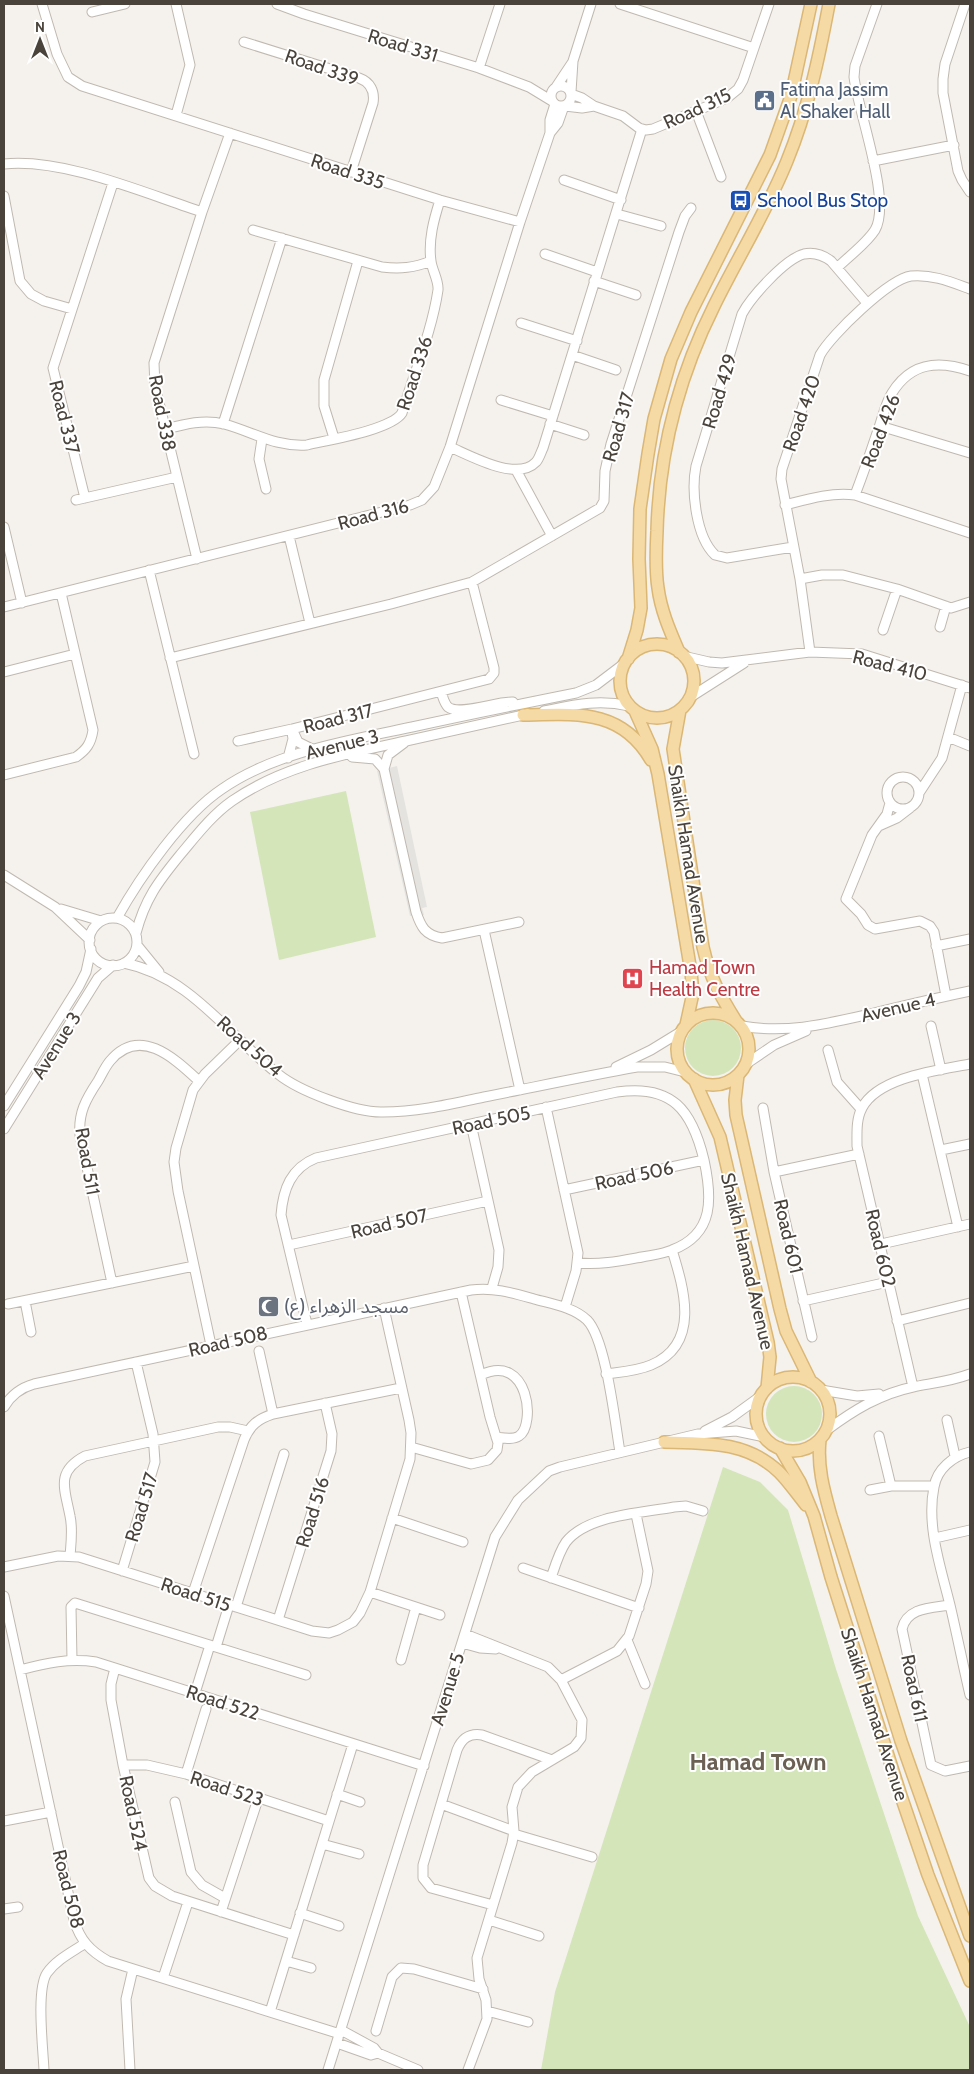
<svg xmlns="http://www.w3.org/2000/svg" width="974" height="2074" font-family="Cabin,'Noto Sans Arabic',sans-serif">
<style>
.green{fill:#d4e5ba}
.parking{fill:#e4e3e0}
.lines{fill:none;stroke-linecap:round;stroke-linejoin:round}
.minor-casing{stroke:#c0b9b0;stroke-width:11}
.major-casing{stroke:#dab775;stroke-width:14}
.minor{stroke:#fff;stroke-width:9}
.major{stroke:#f6daa5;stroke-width:11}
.labels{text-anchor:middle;stroke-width:4;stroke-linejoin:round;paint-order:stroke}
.street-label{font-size:19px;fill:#49433b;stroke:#fff}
.service-label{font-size:19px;fill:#4e5e75;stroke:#fff;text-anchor:start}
.transit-label{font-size:19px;fill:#164399;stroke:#fff;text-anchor:start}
.health-label{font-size:19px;fill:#be3a42;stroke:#fff;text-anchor:start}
.worship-label{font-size:19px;fill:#5b616d;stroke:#fff;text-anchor:start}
.district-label{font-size:24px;font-weight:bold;fill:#6b6053;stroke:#fff}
</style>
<rect width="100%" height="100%" fill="#f5f2ed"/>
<path class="green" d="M346 791 376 937 279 960 250 812Z
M685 1048a28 28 0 1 1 56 0a28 28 0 1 1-56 0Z
M766 1414a28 28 0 1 1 56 0a28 28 0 1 1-56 0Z
M723 1467 760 1482 788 1510 836 1669 918 1916 970 2027V2070H541L555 1992Z"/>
<path class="parking" d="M397 766 427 907 422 908 424 915 410 916 377 771Z"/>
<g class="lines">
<defs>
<path id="minor" d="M42 4 57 54 68 77 82 86 440 200 520 222
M176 4 190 65 176 115
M277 4 304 14 479 68 529 87 552 101
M620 4 754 48
M965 4 945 64 943 79V93L958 171 962 180 970 192
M92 12 125 4
M244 42 359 78C370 82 375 91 373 103L351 172
M479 68 500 4
M551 96a10 10 0 1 1 20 0a10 10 0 1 1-20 0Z
M556 87 572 63
M571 92 573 61 591 4
M571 94 582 98 594 106 623 116 639 128 646 130 653 129 727 98 738 89 743 80 769 4
M565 106 582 108 594 106
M696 111 721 177
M550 133V120L555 104
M873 161 954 145
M4 164C64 158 144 193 202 212
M564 180 621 200
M4 196 20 281 31 294 44 301 72 309
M617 214 661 226
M253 230 382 267C400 269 414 268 431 261
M545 254 597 272
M837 268C849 256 866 244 875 230 892 201 858 112 854 77L855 66 877 4
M594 281 636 295
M521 323 577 341
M572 355 616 370
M501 400 553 416
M223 424 282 238
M550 424 584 435
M880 426 970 453
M166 429C185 424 204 419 224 424 254 432 274 447 307 445 328 440 391 430 402 413 414 373 432 331 438 290 439 281 432 270 431 261 428 240 434 219 440 200
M334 438 324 406V380L358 261
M262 439 259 459 266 489
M450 447C471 456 517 482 536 462 539 459 541 452 543 448L642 129
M516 470 552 536
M855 495C863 474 870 454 877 433 882 420 885 404 892 393 911 362 939 360 970 371
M85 498 53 368 113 183
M76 500 177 477
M785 505C808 499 831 492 855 495L970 533
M4 527 22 603
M289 536 310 623
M793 547 727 558 715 555C696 537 691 491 696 466L742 314C751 297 785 259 804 254 814 252 823 255 831 261L867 303
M197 559 155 386 154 363 202 212 230 133
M149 570 194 754
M800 579 822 575H843L897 589 951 608 970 602
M4 607 410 505 422 500 434 487 450 447 520 222 550 133 558 123 564 106
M940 627 946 606
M883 630 897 589
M810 652 800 579 781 479 782 469 820 355C831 335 889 279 911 276 932 274 951 282 970 289
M683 656 709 662 722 663 810 652 862 654 970 688
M170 658 391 604 472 582 600 508 604 501 605 471 611 444 679 232 685 216 691 208
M4 672 75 654
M441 692C443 697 444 703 448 707 459 716 498 701 513 702
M689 698 744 663
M544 711C574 705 598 699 629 706
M292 729 298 742 314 750
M948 737 970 746
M238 741 292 729 489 679 494 673V668L472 582
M352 757 375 759 384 769 416 912C421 927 425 935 442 938L519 922
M288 758 293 739 292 732
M384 769 388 755 404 743
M4 775 76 757C86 750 91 744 93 730L61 593
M887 793a16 16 0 1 1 32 0a16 16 0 1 1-32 0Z
M919 793 942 758 962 685
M890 803 887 814 872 835 846 899 861 914 868 925 875 929 920 921 930 926 934 932 946 996
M879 826 897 818 910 808
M4 875 55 907 90 940
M61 909 101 921
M117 918C140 877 183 815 222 789 275 752 350 740 412 727 467 715 521 704 576 693L596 685 625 663
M89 942a24 24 0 1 1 48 0a24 24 0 1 1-48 0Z
M484 930 520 1090
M136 933C145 899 158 882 180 855 196 836 212 815 232 801 284 765 346 754 406 741 447 732 488 723 528 714
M137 945 159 972
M936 946 970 939
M124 963C190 976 228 1035 278 1074 299 1091 356 1113 383 1112 418 1112 451 1104 484 1097 535 1087 586 1076 637 1067H665L685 1072
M742 1026C786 1034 826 1024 870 1014 903 1006 937 998 970 991
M931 1026 941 1070
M828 1050 837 1082 861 1109
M746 1064 774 1045 806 1031
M616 1067 651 1050 682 1031
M922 1074 958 1227
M4 1106 79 986 86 972 91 949
M546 1107 578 1253 576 1271 565 1307
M763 1108 774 1172 812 1337
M471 1124 499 1250 498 1267 492 1288
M4 1129 98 978 113 965
M941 1150 970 1144
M774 1172 859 1154
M564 1190 704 1160
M881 1244 970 1224
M289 1245 488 1201
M112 1283 80 1135C78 1113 86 1099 98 1081 102 1074 105 1067 110 1061 140 1025 175 1059 199 1081
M25 1301 31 1332
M803 1301 888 1282
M8 1304 194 1266
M897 1321 970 1303
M307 1324 281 1215C283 1189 291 1168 316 1158L617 1092C672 1084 692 1110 704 1160 712 1197 715 1234 672 1250 663 1254 652 1255 642 1257 620 1261 601 1265 578 1263
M211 1345 178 1191 174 1162 176 1148 193 1090 205 1074 239 1041
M259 1351 273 1414
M606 1374C621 1372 637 1371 651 1365 701 1344 684 1289 672 1250
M481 1375C529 1352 536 1425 519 1436 513 1440 504 1438 496 1437
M913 1387 857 1146C857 1133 856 1119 862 1108 878 1077 939 1070 970 1064
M821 1390 857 1396 879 1394
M4 1407C11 1395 20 1388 34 1384L471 1290C494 1287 513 1293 534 1299 552 1304 573 1307 587 1320 606 1339 615 1423 620 1452
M947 1420 955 1456
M827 1430C854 1410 880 1394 913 1387 933 1383 952 1381 970 1374
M705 1431 732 1417 761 1396
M879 1436 891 1486H934
M411 1447 471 1464 488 1460 497 1450 498 1443 490 1417 461 1292
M970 1452C953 1456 937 1469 934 1487 926 1526 941 1568 950 1605 957 1635 963 1665 970 1695
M870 1490 891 1486
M392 1518 463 1542
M935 1538 970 1530
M70 1556C71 1543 73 1529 70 1516 65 1489 55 1472 85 1456L218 1427H230L248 1431
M4 1567 58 1556 79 1557 312 1631 329 1633 338 1630 353 1622 360 1613 370 1592 410 1459 411 1433 409 1420 384 1308
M523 1568 639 1608
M122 1571 155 1462 153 1434 136 1362
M551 1578C555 1566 559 1552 566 1542 587 1515 642 1513 674 1507L686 1506 703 1511
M370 1592 440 1615
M193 1593 244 1440C250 1425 258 1419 273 1414L401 1388
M4 1596 74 1920C80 1940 90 1951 108 1961L340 2034
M950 1605C932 1608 907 1607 902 1629L931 1765 945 1771 970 1766
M236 1607 284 1454
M278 1620 331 1451 332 1434 325 1403
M465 1634 548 1667 561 1680 582 1720 581 1738 574 1747 532 1772 518 1787 512 1807 514 1831 512 1843 477 1958 479 1979 486 2000 487 2019 468 2070
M627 1640 645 1684
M462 1643 480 1648 496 1649
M216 1647 229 1605
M72 1660 71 1607 75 1603 306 1675
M401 1660 416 1607
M115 1668 111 1684V1700L123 1765 149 1878 155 1886 172 1896 294 1935
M20 1670C46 1663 69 1658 96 1662L424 1766
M561 1680 617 1651 629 1636 646 1584 648 1571 636 1514
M195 1693 210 1645
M123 1765H147L186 1774 329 1821
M186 1774 206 1709
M337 1794 360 1802
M175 1802 191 1872 202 1885 225 1898
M441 1804 514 1831
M4 1821 51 1812
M514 1834 592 1857
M322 1844 359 1854
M493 1905 431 1888 423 1878V1865L457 1750C462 1738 469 1733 482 1735L552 1760
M4 1909 18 1907
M221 1912 258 1799
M300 1913 339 1926
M489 1920 539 1936
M286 1961 311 1968
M163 1978 188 1902
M487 2011 528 2022
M270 2012 353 1744
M341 2030 374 2048 378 2053 418 2070
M376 2031 392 1977 401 1968 414 1969 483 1989
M337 2043 371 2055 378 2053
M44 2070C43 2048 36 1989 47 1973 56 1960 72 1952 84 1944
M130 2070 126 1999 133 1969
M328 2070 495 1537 518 1500 549 1471 560 1467 698 1434 736 1431 765 1437"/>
<path id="major" d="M620 681a37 37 0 1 1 74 0a37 37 0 1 1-74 0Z
M679 652C670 631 661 611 658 588 655 569 656 550 657 531 659 453 679 376 714 306 738 257 767 211 787 161 808 110 819 57 829 4
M628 659 637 630 641 608 639 559 640 509 648 454 654 419 671 359 691 312 770 155 791 96 811 4
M680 710 673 749 703 947C710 978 720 995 736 1021
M635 711 652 749 658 774 691 972 693 993 686 1025
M523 715C575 714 621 708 651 760
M677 1049a36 36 0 1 1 72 0a36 36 0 1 1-72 0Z
M738 1075 735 1100 736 1115 780 1309 786 1331 811 1382
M694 1079 720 1137 768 1342 770 1357 767 1388
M756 1414a37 37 0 1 1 74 0a37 37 0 1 1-74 0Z
M820 1440C817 1467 824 1491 831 1516L901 1741 970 1936
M664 1442C705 1443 747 1441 779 1472 789 1482 797 1494 806 1505
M780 1448 800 1482 814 1516 831 1577 901 1796 928 1875 970 1981"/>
</defs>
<use href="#minor" class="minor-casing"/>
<use href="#major" class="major-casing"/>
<use href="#minor" class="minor"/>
<use href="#major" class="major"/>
</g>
<defs>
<symbol id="civic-square" viewBox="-11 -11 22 22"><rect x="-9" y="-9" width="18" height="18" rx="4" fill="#5c6f8a" stroke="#fff"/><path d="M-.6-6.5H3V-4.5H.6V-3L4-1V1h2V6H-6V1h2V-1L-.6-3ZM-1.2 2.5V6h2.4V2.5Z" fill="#fff"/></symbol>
<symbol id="bus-square" viewBox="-11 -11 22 22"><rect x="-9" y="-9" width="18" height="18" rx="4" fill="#1a4fb4" stroke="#fff"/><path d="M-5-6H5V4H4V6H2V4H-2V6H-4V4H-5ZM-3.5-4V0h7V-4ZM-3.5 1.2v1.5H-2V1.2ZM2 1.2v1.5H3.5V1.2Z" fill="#fff"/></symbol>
<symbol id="hospital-square" viewBox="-11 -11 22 22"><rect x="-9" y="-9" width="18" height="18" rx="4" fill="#e0444e" stroke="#fff"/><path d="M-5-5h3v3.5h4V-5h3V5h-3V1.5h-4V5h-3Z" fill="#fff"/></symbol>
<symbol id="mosque-square" viewBox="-11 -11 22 22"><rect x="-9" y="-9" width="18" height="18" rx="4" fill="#6b7280" stroke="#fff"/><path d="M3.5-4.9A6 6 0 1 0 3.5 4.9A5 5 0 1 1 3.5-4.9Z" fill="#fff"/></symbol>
</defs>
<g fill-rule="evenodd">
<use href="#civic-square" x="752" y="88" width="25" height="25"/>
<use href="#bus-square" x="728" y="188" width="25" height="25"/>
<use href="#hospital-square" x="620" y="966" width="25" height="25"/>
<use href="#mosque-square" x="256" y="1294" width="25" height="25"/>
</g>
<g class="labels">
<g class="street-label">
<text transform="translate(403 45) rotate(17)" y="7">Road 331</text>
<text transform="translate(322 67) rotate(19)" y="7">Road 339</text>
<text transform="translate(697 108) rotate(-25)" y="7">Road 315</text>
<text transform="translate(348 171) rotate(18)" y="7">Road 335</text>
<text transform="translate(414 373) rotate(-72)" y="7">Road 336</text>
<text transform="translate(719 391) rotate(-73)" y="7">Road 429</text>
<text transform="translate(163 413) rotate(79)" y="7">Road 338</text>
<text transform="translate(801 413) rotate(-71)" y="7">Road 420</text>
<text transform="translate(65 417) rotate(76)" y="7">Road 337</text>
<text transform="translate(618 427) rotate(-74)" y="7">Road 317</text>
<text transform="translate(880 431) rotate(-69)" y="7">Road 426</text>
<text transform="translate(373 514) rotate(-15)" y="7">Road 316</text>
<text transform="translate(890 665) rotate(14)" y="7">Road 410</text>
<text transform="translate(338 718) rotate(-14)" y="7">Road 317</text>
<text transform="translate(342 744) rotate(-14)" y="7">Avenue 3</text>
<text transform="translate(689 854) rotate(81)" y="7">Shaikh Hamad Avenue</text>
<text transform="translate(898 1007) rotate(-13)" y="7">Avenue 4</text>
<text transform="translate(56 1045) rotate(-58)" y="7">Avenue 3</text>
<text transform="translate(250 1046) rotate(42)" y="7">Road 504</text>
<text transform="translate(491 1120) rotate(-12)" y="7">Road 505</text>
<text transform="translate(88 1161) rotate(80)" y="7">Road 511</text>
<text transform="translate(634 1175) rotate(-12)" y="7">Road 506</text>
<text transform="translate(389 1223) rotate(-13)" y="7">Road 507</text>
<text transform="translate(789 1236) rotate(77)" y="7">Road 601</text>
<text transform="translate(881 1248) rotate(77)" y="7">Road 602</text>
<text transform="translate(748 1261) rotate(77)" y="7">Shaikh Hamad Avenue</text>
<text transform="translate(228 1341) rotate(-13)" y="7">Road 508</text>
<text transform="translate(141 1507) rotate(-73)" y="7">Road 517</text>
<text transform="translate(312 1512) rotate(-73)" y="7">Road 516</text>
<text transform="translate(196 1594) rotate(18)" y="7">Road 515</text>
<text transform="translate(915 1688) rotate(78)" y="7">Road 611</text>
<text transform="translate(447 1689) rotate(-73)" y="7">Avenue 5</text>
<text transform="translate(223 1702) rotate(18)" y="7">Road 522</text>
<text transform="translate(875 1714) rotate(72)" y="7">Shaikh Hamad Avenue</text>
<text transform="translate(227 1788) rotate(18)" y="7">Road 523</text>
<text transform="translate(134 1813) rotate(78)" y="7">Road 524</text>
<text transform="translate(69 1889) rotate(76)" y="7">Road 508</text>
</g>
<g class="service-label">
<text x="780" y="96">Fatima Jassim<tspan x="780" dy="22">Al Shaker Hall</tspan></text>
</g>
<g class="transit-label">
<text x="757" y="207">School Bus Stop</text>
</g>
<g class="health-label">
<text x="649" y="974">Hamad Town<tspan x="649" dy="22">Health Centre</tspan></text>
</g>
<g class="worship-label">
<text x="284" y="1313">مسجد الزهراء (ع)</text>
</g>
<g class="district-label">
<text x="758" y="1770">Hamad Town</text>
</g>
</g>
<rect width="974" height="2074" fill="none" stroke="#49433b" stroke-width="10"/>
<g transform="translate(40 40)" stroke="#ffffff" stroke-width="4" paint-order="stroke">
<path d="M0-4L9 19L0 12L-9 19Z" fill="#49433b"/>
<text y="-8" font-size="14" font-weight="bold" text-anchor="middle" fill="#49433b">N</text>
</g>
</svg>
